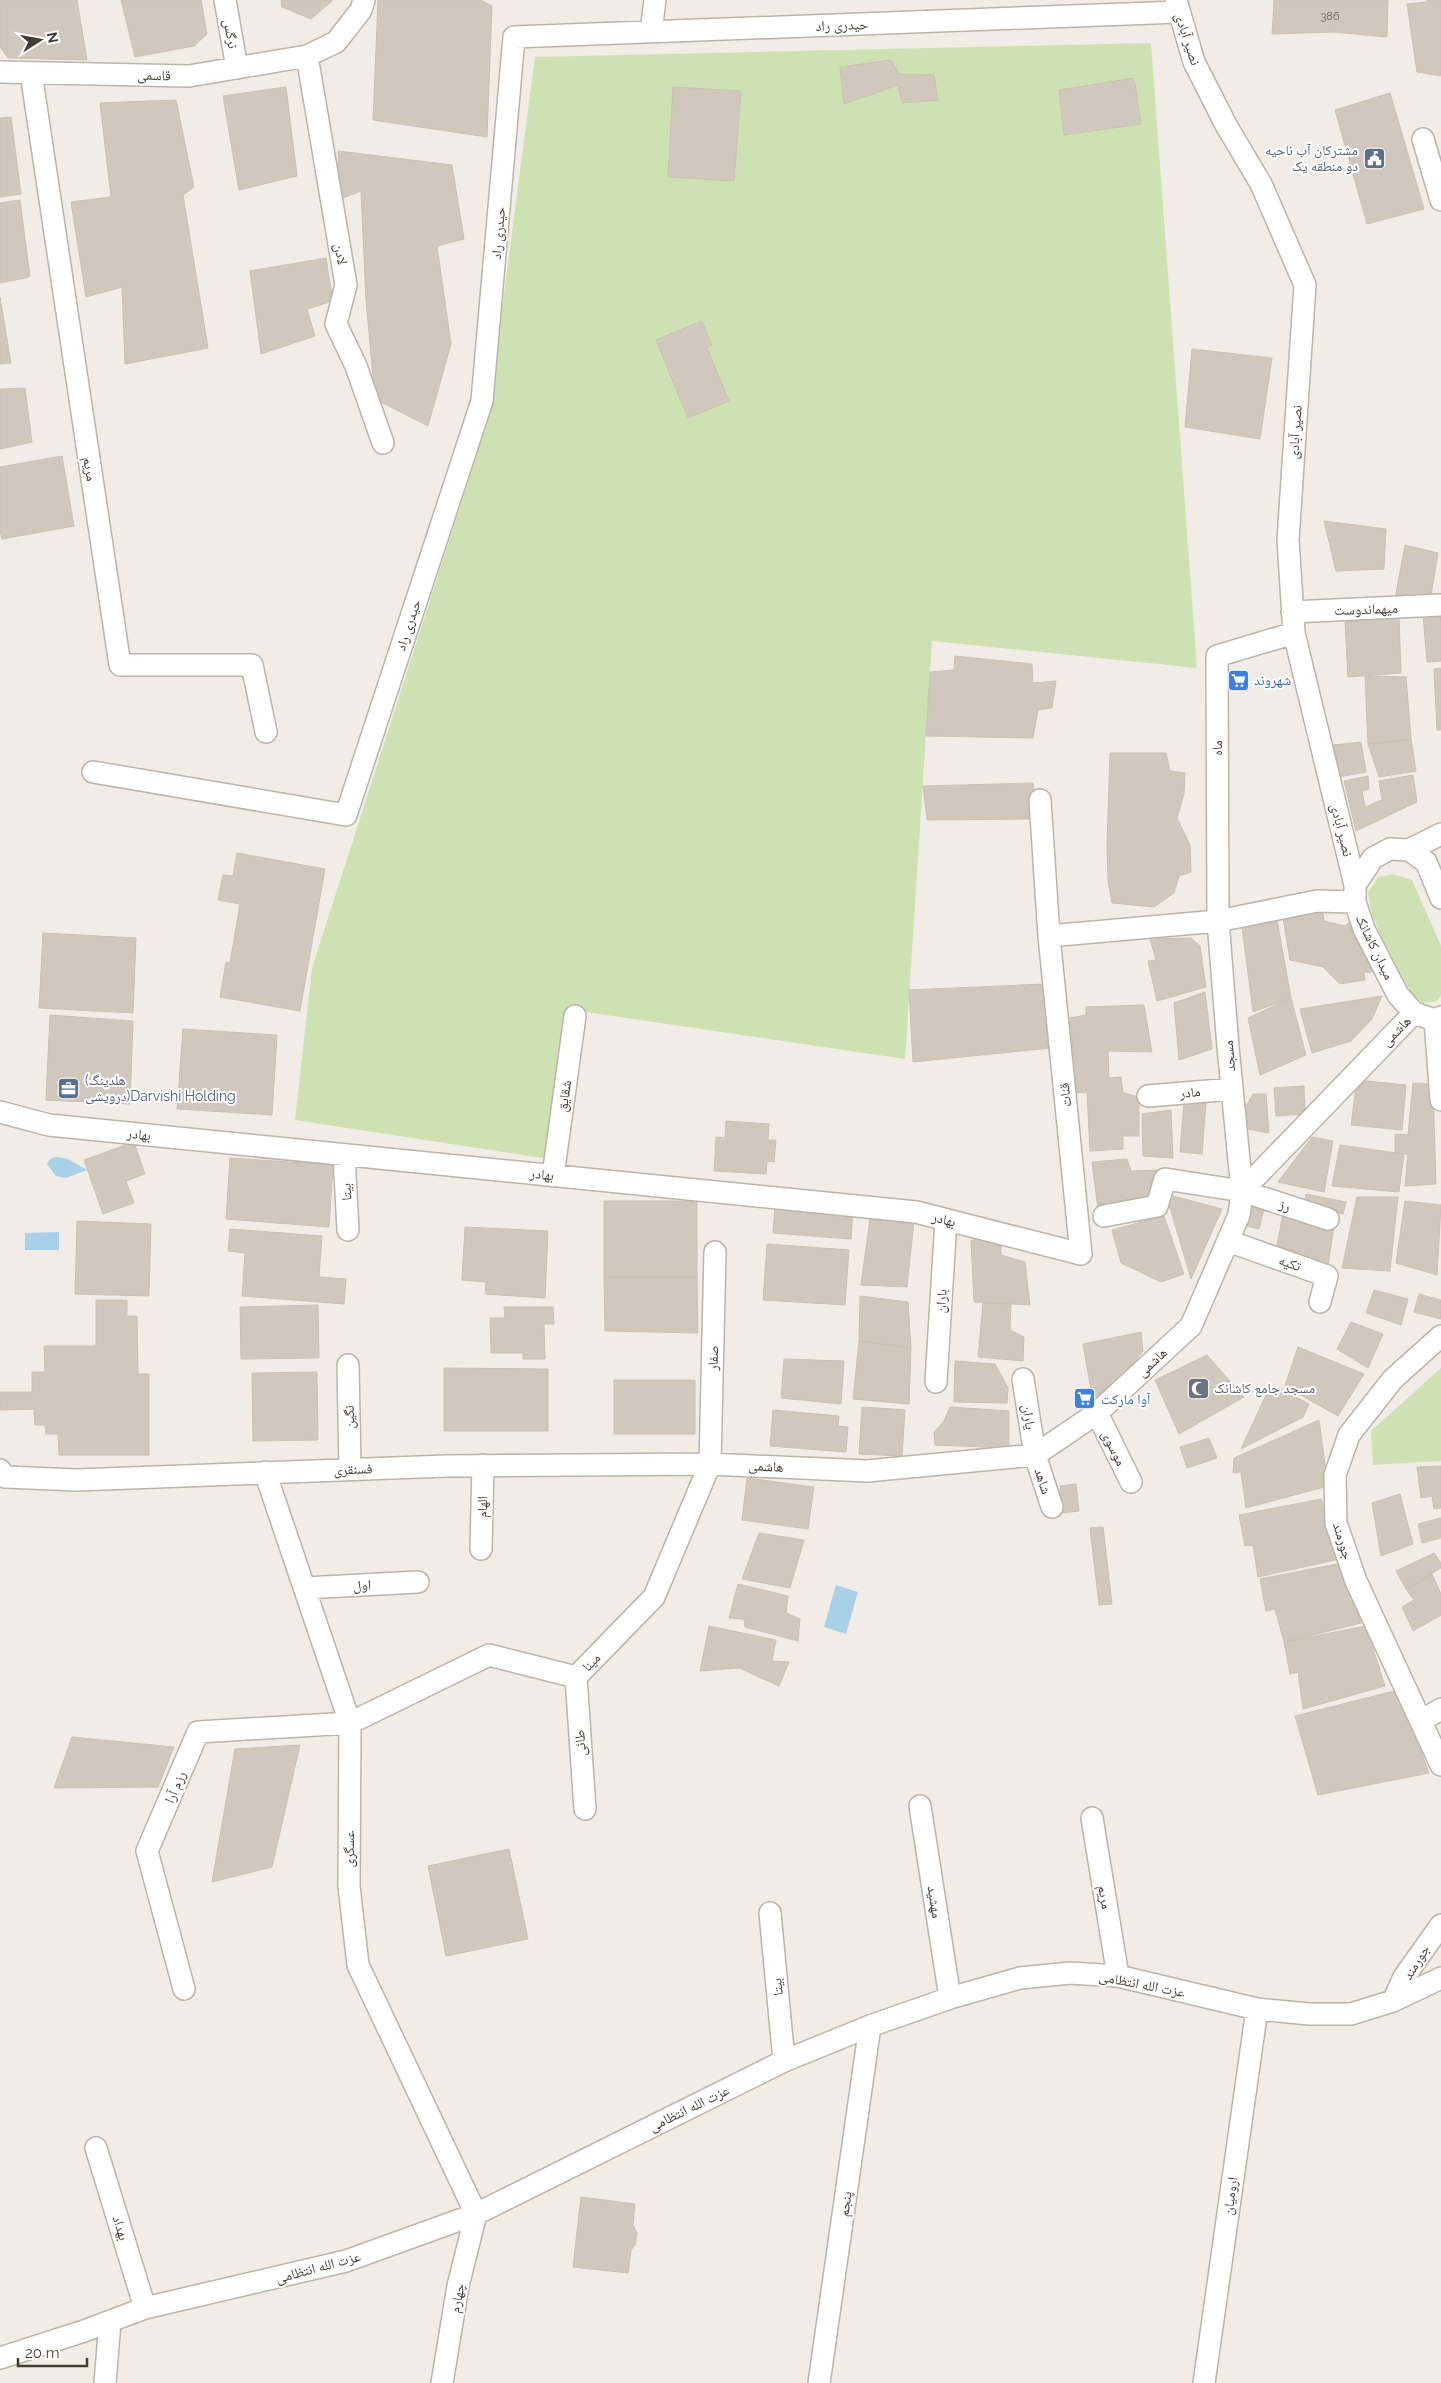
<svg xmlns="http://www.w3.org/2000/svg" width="1441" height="2383" font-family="Raleway,'Noto Naskh Arabic',sans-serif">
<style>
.green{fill:#cee1b3}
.water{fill:#a8d0e7}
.building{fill:#d1c8bd;stroke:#cbc0b1}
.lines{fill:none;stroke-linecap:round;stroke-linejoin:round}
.street-casing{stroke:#bbb4a9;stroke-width:24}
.street{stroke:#fff;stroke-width:21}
.labels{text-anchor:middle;stroke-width:4;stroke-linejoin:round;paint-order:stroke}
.number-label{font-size:11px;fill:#666058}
.street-label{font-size:14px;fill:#433d36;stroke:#fff}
.service-label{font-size:14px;fill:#4e5e75;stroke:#fff;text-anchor:end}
.shop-label{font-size:14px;fill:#366cbe;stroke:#fff;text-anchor:start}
.worship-label{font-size:14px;fill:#5b616d;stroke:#fff;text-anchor:start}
</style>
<rect width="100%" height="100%" fill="#f1ede6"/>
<path class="green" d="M1151 43 1197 668 932 641 905 1059 572 1010 549 1159 295 1120 312 968 487 423 535 57Z
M1393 874 1412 880 1441 946V996L1437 1001 1423 1003 1412 995 1382 938 1372 914 1368 893 1378 877Z
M1441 1368V1461L1373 1465 1371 1431Z"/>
<path class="water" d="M57 1157 68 1159 87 1170 66 1178 56 1176 47 1164 50 1159Z
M59 1232V1250H25V1233Z
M836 1585 858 1592 846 1634 824 1627Z"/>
<path class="building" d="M0 0H77L87 60 8 58 0 47Z
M121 0H201L207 34 194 46 135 57Z
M281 0H333L311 19 282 7Z
M378 0H481L492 6 487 137 373 120Z
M1274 0H1388L1387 37 1334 32 1272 34Z
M1427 0H1441V76L1417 72 1407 4 1427 2Z
M891 60 899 74 934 75 938 100 902 103 898 85 844 104 840 67Z
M1134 78 1141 124 1064 135 1059 90Z
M286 87 297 176 239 190 223 96Z
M673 87 741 91 734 181 668 177Z
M1390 93 1424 209 1367 224 1335 110Z
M176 100 194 187 183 195 208 348 125 364 122 287 86 297 71 202 111 197 100 103Z
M11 117 21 194 0 197V118Z
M338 151 452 165 464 239 437 246 451 344 428 426 375 399 366 300 361 191 340 199Z
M20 200 30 277 0 283V203Z
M326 258 333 301 307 309 315 336 261 354 250 271Z
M0 297 11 363 0 364Z
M702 321 712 345 707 348 729 401 688 418 656 340Z
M1192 349 1272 358 1260 439 1185 427Z
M25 388 32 442 0 449V389Z
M62 456 74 526 2 539 0 531V467Z
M1324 521 1386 529 1384 569 1336 571Z
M1405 545 1438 553 1430 601 1395 599Z
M1423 615H1441V661L1427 662Z
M1399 617 1401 673 1348 677 1345 622Z
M955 656 1032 664 1033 683 1056 681 1052 708 1038 710 1033 738 926 736 930 672 954 670Z
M1441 668V730H1437L1434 669Z
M1365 676 1406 677 1411 739 1368 744Z
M1411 739 1416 771 1379 777 1368 744Z
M1361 742 1366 772 1338 777 1333 745Z
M1110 753H1166L1170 771 1185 773 1184 794 1177 818 1190 845 1191 872 1179 876 1174 893 1154 907 1112 903 1108 881 1107 845Z
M1413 775 1417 802 1356 831 1344 781 1368 776 1369 789 1362 791 1365 807 1382 800 1379 781Z
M1033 783 1034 819 927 820 923 786Z
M237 853 325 869 300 1011 220 997 226 962 230 963 240 904 218 900 223 875 233 876Z
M1317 912 1323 914 1324 921 1345 926 1352 920 1373 965 1371 973 1364 972 1365 980 1340 984 1323 967 1290 960 1283 918Z
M1277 920 1291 998 1253 1012 1242 927Z
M43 933 136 938 133 1013 39 1008Z
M1191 938 1200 946 1206 987 1157 1001 1148 961 1156 960 1150 939Z
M1044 984 1051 1048 913 1062 909 990Z
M1205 992 1212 1049 1179 1060 1174 1003Z
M1382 996 1372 1019 1351 1041 1312 1053 1300 1009Z
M1291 998 1306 1055 1260 1075 1248 1018Z
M1144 1005 1152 1052 1108 1051 1109 1078 1121 1077 1123 1093 1139 1097V1136H1123V1149L1090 1151 1087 1092 1077 1093 1070 1018 1086 1015V1007Z
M50 1015 133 1021 130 1104 46 1100Z
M183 1029 277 1035 272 1115 177 1109Z
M1357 1080 1406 1085 1402 1130 1351 1125Z
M1413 1083 1433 1084 1436 1184 1405 1186 1408 1154 1395 1153V1134L1408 1135Z
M1304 1086 1305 1114 1276 1116 1274 1088Z
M1253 1094H1266L1269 1133 1242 1128 1240 1117Z
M1184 1102 1206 1103 1202 1154 1180 1152Z
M1171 1110 1173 1158 1143 1156 1142 1114Z
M726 1121 769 1124 768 1140H776L774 1162 767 1161 766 1174 714 1171 716 1137 725 1138Z
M1312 1137 1333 1141 1324 1192 1278 1182Z
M134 1142 145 1174 126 1181 134 1203 103 1214 84 1160Z
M1340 1145 1404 1154 1399 1192 1332 1186Z
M230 1158 333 1165 329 1227 226 1219Z
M1127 1159 1131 1171 1161 1170 1151 1197 1098 1209 1092 1162Z
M1166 1194 1222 1209 1191 1279Z
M1306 1194 1346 1202 1343 1214 1304 1206Z
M1357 1197H1398L1390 1271 1342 1268Z
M604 1201H697V1277H604Z
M1405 1201 1441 1205 1437 1275 1396 1263Z
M775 1205 853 1211 851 1239 773 1233Z
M1249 1205 1264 1209 1259 1229 1243 1225Z
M1155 1213 1164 1216 1184 1274 1161 1282 1121 1263 1112 1230 1138 1223 1139 1216Z
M1283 1214 1334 1226 1328 1266 1276 1250Z
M870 1219 914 1221 907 1287 861 1285Z
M77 1221 151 1224 149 1296 75 1294Z
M465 1227 548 1231 545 1298 485 1294 486 1282 462 1280Z
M230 1229 322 1236 319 1277 346 1279 344 1304 242 1296 245 1253 228 1251Z
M981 1236 1001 1242V1255L1025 1262 1030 1305 974 1302 971 1241Z
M767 1244 849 1250 845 1305 763 1300Z
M604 1277H697L698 1333 605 1331Z
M1374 1290 1408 1299 1401 1325 1366 1313Z
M1419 1294 1441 1300V1319L1414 1312Z
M860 1296 908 1302 911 1348 859 1341Z
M96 1300H127V1316H137L138 1374H149V1455H59L58 1434H46L45 1425H35L34 1409 0 1410V1392H32V1372H45L44 1346H96Z
M983 1303 1011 1304 1010 1330 1024 1337 1023 1361 978 1357Z
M318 1305 319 1358 241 1359 240 1307Z
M504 1307H553L554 1324H544L545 1359H523V1353H491L490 1318H505Z
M1351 1322 1383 1334 1368 1368 1337 1349Z
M1141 1332 1143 1351 1109 1393 1093 1401 1083 1344Z
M859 1341 911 1348 909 1404 853 1399Z
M1298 1347 1364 1374 1338 1416 1285 1386Z
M1207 1355 1244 1397 1179 1434 1155 1380Z
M784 1359 844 1361 841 1404 781 1398Z
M955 1361 995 1364 1008 1388 1007 1403 954 1402Z
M444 1368 548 1369V1431H444Z
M317 1372 318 1440 253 1441 252 1373Z
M614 1380H695V1434H614Z
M1279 1388 1309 1404 1303 1417 1241 1449 1266 1395 1273 1390Z
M862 1407 905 1410 902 1456 859 1454Z
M950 1407 1009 1411V1448L935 1445 934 1432 944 1421Z
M773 1410 839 1416 838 1426 848 1427 846 1452 770 1446Z
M1319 1420 1328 1486 1246 1508 1241 1472 1233 1473 1234 1458Z
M1209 1438 1217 1458 1187 1468 1180 1447Z
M1441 1466V1508L1434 1509 1432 1496 1421 1498 1417 1467Z
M747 1478 814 1487 808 1529 742 1520Z
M1076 1484 1079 1511 1063 1513 1060 1486Z
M1400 1494 1413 1544 1381 1556 1372 1503Z
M1321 1499 1340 1559 1258 1577 1253 1545 1245 1546 1239 1515Z
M1441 1518V1538L1422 1543 1418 1524Z
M1103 1527 1112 1604 1099 1605 1090 1528Z
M759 1533 804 1540 790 1588 742 1579Z
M1434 1553 1441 1563V1568L1406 1589 1396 1571Z
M1342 1563 1361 1623 1284 1642 1275 1609 1266 1611 1260 1579Z
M1432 1574 1441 1594V1615L1413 1631 1402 1607 1414 1600 1406 1589Z
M738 1584 788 1596 786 1613 800 1619 798 1641 745 1627 744 1619 729 1618Z
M709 1626 776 1640 772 1661 789 1662 779 1686 739 1668 700 1671Z
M1366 1626 1385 1686 1303 1709 1298 1672 1290 1674 1284 1642Z
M1398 1690 1429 1773 1318 1795 1295 1716Z
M72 1737 174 1747 158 1787 54 1788Z
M300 1745 272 1867 212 1882 235 1749Z
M509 1849 528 1939 446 1956 428 1866Z
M581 2197 635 2204 633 2225 637 2233 635 2245 631 2250 628 2273 573 2267Z"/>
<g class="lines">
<defs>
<path id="street" d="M225 0 237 68
M1176 0 1194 62 1226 125 1261 184 1305 285 1288 540 1294 633 1355 885
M651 32 655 0
M307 56 346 285 336 324 356 366 383 443
M0 72 189 76 307 56 336 42 361 10 364 0
M31 73 120 665H252L266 732
M1423 139 1441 200
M1292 612 1441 605
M93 772 346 815 482 401 514 37 1179 12
M1040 800 1049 936
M1409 850 1441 834
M1441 898 1426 862 1409 850 1390 849 1373 858 1355 885V902L1364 929 1398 995 1414 1013 1435 1020 1441 1017
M1435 1020 1441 1100
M1148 1096 1232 1089
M0 1112 49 1125 916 1212 1081 1254 1049 936 1218 921 1317 901 1355 902
M344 1155 348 1230
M553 1176 575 1016
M1242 1191 1228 1047 1218 921 1217 656 1294 633
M1104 1216 1157 1206 1165 1179 1242 1191 1328 1219
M1228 1241 1327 1276 1320 1302
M1441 1336 1393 1379 1349 1435 1335 1475 1336 1523 1356 1581 1441 1765
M348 1365 350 1469
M1023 1379 1035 1455 1052 1507
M936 1382 946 1220
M1097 1413 1131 1482
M0 1470 5 1477 77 1480 446 1466 710 1464 867 1471 1035 1455 1097 1413 1191 1326 1239 1215 1242 1191 1414 1013
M265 1472 350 1723 349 1886 358 1965 476 2214 458 2286 442 2383
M481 1549 483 1465
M305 1588 418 1582
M576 1677 585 1809
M1421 1721 1441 1709
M920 1806 950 1998
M1092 1818 1118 1976
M770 1913 784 2061
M184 1989 147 1851 198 1732 350 1723 489 1655 576 1677 654 1597 710 1464 715 1252
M1393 2001 1404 1977 1441 1925
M96 2148 145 2308
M0 2358 84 2331 145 2308 346 2261 476 2214 784 2061 870 2026 950 1998 1020 1978 1070 1973 1118 1976 1257 2009 1309 2014H1351L1393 2001 1441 1978
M105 2383 110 2322
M819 2383 870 2026
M1204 2383 1257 2009"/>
</defs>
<use href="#street" class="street-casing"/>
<use href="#street" class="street"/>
</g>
<defs>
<symbol id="civic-square" viewBox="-11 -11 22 22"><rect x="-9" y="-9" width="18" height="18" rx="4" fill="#5c6f8a" stroke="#fff"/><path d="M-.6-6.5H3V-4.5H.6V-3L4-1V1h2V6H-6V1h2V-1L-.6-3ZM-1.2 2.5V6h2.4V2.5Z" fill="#fff"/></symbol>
<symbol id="supermarket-square" viewBox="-11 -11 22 22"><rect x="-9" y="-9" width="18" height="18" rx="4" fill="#3f7fe0" stroke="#fff"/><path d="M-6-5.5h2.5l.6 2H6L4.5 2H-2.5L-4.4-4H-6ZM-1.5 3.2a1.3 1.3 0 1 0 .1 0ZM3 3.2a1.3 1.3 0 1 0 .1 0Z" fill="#fff"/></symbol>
<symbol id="office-square" viewBox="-11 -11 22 22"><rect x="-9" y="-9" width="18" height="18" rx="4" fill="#5c6f8a" stroke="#fff"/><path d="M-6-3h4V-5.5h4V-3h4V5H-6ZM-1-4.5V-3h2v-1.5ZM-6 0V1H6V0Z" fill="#fff"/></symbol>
<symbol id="mosque-square" viewBox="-11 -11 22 22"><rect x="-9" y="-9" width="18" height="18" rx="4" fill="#6b7280" stroke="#fff"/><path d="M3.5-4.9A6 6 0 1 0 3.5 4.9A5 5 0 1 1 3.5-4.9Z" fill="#fff"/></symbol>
</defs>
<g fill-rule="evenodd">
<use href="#civic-square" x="1362" y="146" width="25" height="25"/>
<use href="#supermarket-square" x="1226" y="668" width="25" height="25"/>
<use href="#office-square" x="56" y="1076" width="25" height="25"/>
<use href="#mosque-square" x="1186" y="1376" width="25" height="25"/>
<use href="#supermarket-square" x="1072" y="1386" width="25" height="25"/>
</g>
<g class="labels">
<g class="number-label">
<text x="1330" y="20">386</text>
</g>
<g class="street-label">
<text transform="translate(842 25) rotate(-2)" y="5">حیدری راد</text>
<text transform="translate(231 34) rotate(80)" y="5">نرگس</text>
<text transform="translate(1188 39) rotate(72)" y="5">نصیر آبادی</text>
<text transform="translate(154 75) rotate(1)" y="5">قاسمی</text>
<text transform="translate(498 233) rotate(-85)" y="5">حیدری راد</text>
<text transform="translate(341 254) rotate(80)" y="5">لادن</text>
<text transform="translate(1295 432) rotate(-86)" y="5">نصیر آبادی</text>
<text transform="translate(90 469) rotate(81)" y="5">مریم</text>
<text transform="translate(1366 609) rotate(-2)" y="5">میهماندوست</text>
<text transform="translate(408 625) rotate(-72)" y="5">حیدری راد</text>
<text transform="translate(1217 748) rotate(-90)" y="5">ماه</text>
<text transform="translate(1342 830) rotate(76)" y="5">نصیر آبادی</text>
<text transform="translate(1375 947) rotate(64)" y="5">میدان کاشانک</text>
<text transform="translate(1396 1031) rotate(-46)" y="5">هاشمی</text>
<text transform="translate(1229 1056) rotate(-95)" y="5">مسجد</text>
<text transform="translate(1190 1092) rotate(-5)" y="5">مادر</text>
<text transform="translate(1065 1095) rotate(-96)" y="5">قنات</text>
<text transform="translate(564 1096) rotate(-82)" y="5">شقایق</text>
<text transform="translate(139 1134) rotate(6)" y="5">بهادر</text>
<text transform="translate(542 1174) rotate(6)" y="5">بهادر</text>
<text transform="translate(346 1192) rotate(-93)" y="5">بیتا</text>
<text transform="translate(1285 1205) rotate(18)" y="5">رز</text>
<text transform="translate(944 1219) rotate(14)" y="5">بهادر</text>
<text transform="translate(1290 1263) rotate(19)" y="5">تکیه</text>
<text transform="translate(941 1301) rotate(-87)" y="5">باران</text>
<text transform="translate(713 1358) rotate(-88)" y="5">صفار</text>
<text transform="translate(1152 1362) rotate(-43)" y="5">هاشمی</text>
<text transform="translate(349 1417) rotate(-91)" y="5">نگین</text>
<text transform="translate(1029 1417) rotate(82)" y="5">یاران</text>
<text transform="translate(1114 1448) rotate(64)" y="5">موسوی</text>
<text transform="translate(766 1466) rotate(3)" y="5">هاشمی</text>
<text transform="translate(353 1469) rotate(-2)" y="5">فسنقری</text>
<text transform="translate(1043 1481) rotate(72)" y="5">شاهد</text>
<text transform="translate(482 1507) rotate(-89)" y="5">الهام</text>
<text transform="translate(1343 1541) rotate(73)" y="5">جورمند</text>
<text transform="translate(362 1585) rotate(-3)" y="5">اول</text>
<text transform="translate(591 1662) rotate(-46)" y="5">مینا</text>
<text transform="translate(580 1743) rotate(-94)" y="5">طائی</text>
<text transform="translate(175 1787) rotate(-67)" y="5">رزم آرا</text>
<text transform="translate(349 1849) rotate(-90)" y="5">عسگری</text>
<text transform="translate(1105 1897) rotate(80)" y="5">مریم</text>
<text transform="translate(935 1902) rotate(81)" y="5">مهشید</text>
<text transform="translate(1416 1962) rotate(-58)" y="5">جورمند</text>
<text transform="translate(1142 1984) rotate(11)" y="5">عزت الله انتظامی</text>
<text transform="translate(777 1987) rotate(-96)" y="5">بیتا</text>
<text transform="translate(689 2108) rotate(-26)" y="5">عزت الله انتظامی</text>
<text transform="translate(1230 2196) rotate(-82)" y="5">ارومیان</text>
<text transform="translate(845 2204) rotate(-82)" y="5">پنجم</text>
<text transform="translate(121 2228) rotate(73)" y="5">بهداد</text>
<text transform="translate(318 2267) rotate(-15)" y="5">عزت الله انتظامی</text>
<text transform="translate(457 2298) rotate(-79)" y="5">چهارم</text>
</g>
<g class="service-label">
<text x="1358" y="155">مشترکان آب ناحیه<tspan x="1358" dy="16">دو منطقه یک</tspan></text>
<text x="85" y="1085" text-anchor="start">(هلدینگ<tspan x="85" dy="16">درویشی)Darvishi Holding</tspan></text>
</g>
<g class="shop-label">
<text x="1254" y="685">شهروند</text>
<text x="1101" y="1404">آوا مارکت</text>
</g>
<g class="worship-label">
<text x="1214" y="1393">مسجد جامع کاشانک</text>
</g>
</g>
<g transform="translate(40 40) rotate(79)" stroke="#ffffff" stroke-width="4" paint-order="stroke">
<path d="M0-4L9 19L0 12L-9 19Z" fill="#433d36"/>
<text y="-8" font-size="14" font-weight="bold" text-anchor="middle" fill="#433d36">N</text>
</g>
<path d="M18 2358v8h69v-8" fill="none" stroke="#433d36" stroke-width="2.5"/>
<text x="25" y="2358" font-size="15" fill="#433d36" stroke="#ffffff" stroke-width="4" paint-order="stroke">20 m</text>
</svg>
